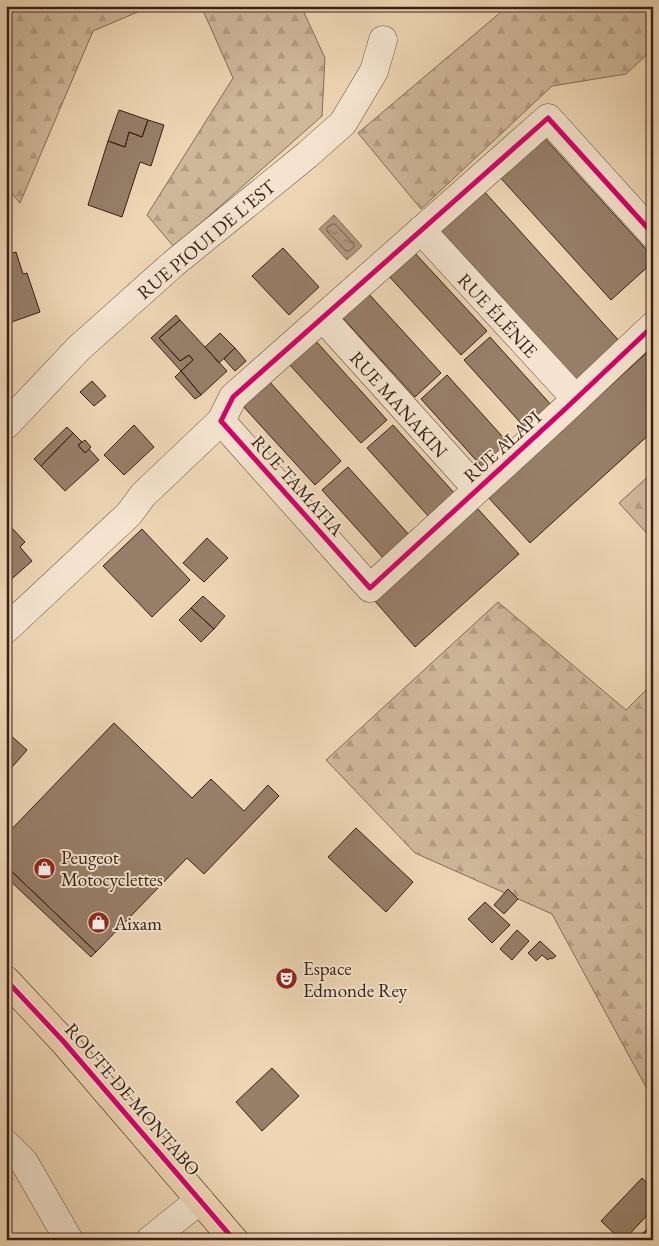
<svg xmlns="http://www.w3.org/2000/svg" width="659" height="1246" font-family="'EB Garamond',serif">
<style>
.forest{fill:url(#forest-firs);stroke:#846c58}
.water{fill:url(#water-ripples);stroke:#806855}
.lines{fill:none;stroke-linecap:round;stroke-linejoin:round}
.shore{stroke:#745c4b;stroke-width:1}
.building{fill:#977f69;stroke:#382017}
.minor-casing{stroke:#664e3e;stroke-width:29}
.major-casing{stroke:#382017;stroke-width:29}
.minor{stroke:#f4e4cf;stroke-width:28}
.major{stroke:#eed6b5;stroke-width:28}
.cycleway-casing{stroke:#f4e4cf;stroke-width:8}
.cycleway{stroke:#d6006c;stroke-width:5}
.labels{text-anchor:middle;stroke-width:4;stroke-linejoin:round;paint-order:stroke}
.street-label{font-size:19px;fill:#382017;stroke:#f4e4cf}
.poi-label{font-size:19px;fill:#382017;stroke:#f4e4cf;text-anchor:start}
</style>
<defs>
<pattern id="forest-firs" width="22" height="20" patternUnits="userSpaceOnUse" patternTransform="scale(1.25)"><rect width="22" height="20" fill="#cfb79a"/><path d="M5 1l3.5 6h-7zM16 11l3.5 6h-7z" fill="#b29d84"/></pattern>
<pattern id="water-ripples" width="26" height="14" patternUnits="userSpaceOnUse" patternTransform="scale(1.25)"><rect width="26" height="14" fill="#b0987f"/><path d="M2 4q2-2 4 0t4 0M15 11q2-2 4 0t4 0" fill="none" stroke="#907c67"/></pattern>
</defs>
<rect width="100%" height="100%" fill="#eed6b5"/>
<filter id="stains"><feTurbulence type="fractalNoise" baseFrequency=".004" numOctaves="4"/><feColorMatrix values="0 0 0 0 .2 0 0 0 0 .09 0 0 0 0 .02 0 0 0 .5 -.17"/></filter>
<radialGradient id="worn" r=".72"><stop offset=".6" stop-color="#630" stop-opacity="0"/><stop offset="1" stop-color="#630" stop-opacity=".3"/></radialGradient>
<path class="forest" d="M11 6H152L93 31 20 203 6 187V10Z
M201 6H301L325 58 322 116 174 247 147 215 233 78Z
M508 6H653V49L626 74 552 86 421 209 358 133Z
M653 472V540L619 503Z
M498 602 626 710 653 683V1100L552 914 415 853 326 760Z"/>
<path class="water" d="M334 215 362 246 347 260 319 229Z"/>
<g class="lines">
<path class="shore" d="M333 224H335L354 244V247L349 251H346L327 231V228Z"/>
</g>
<path class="building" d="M119 110 148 120 142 137 129 132 125 147 108 141Z
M148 120 164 125 151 166 140 162 122 217 88 205 108 141 125 147 129 132 142 137Z
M542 135 653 257V262L611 300 498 175Z
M482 189 621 343 576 383 437 230Z
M283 248 319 287 289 315 252 276Z
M413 251 487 331 461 355 387 274Z
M16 252 23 274 27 273 40 312 6 324V255Z
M367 292 441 373 415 397 341 316Z
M176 315 180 320 159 338 180 361 189 355 193 360 181 371 151 338Z
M180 320 227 371 201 395 181 371 193 360 189 355 180 361 159 338Z
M220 333 235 348 219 363 205 347Z
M490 337 553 407 527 430 464 360Z
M314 339 387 420 361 443 288 363Z
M653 347V431L530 543 488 497Z
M235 348 246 361 235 371 224 359Z
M181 371 201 395 195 399 175 377Z
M447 375 510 445 484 469 421 399Z
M268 380 341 461 315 485 241 404Z
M92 381 106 396 94 406 80 392Z
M134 425 154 447 124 475 104 455Z
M393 425 456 495 430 518 367 448Z
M67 427 73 433 41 466 34 459Z
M73 433 82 442 78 445 85 453 89 449 99 460 65 491 41 466Z
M85 440 91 447 85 453 78 445Z
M348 467 411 537 385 560 322 490Z
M477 508 519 554 415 647 374 600Z
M12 528 25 542 20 547 32 561 6 584V532Z
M142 529 190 580 152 617 103 566Z
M207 538 228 558 204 582 183 563Z
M203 596 225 616 214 629 191 608Z
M191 608 214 629 201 642 179 620Z
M114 723 192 798 211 779 244 811 268 785 279 796 204 874 187 858 96 952 6 866V835Z
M6 731 27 750 6 774Z
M356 828 413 882 386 912 328 857Z
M6 866 96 952 91 957 6 877Z
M508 889 518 899 504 914 494 905Z
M485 902 510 925 492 943 468 919Z
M517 930 529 941 512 960 500 949Z
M540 941 556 956 552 959 550 958 548 960 542 955 536 961 528 953Z
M272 1068 299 1096 262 1131 236 1102Z
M642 1178 653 1189V1209L624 1240H621L601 1221Z
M653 1223V1240H636Z"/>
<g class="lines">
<defs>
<path id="minor" d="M421 230 576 399
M653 234 548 118 233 397 221 421 370 588 563 411 653 326
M323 318 477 489
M6 425 79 348 173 264 307 155 343 123 374 71 383 40
M6 629 129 514 143 495 221 421
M6 1144 24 1162 69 1240
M150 1240 200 1200"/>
<path id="major" d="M6 980 63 1041 234 1240"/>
</defs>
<use href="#minor" class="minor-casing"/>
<use href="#major" class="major-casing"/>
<use href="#minor" class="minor"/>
<use href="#major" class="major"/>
<defs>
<path id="cycleway" d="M653 234 548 118 233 397 221 421 370 588 563 411 653 326
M6 980 63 1041 234 1240"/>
</defs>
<use href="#cycleway" class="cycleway-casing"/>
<use href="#cycleway" class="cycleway"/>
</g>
<defs>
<symbol id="shop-disc" viewBox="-11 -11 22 22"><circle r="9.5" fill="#8f2418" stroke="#f4e4cf"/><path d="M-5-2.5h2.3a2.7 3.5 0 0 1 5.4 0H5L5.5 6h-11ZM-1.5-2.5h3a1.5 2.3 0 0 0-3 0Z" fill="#fff"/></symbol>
<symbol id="theatre-disc" viewBox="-11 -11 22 22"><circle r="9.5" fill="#8f2418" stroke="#f4e4cf"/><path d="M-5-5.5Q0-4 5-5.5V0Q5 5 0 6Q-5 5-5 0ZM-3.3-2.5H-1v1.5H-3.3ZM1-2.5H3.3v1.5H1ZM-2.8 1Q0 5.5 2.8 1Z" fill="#fff"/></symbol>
</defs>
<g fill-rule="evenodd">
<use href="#shop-disc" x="32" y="856" width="25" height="25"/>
<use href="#shop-disc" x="86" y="910" width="25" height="25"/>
<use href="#theatre-disc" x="274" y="966" width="25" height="25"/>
</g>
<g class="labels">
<g class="street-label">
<text transform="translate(206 239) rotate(-40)" y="7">RUE PIOUI DE L'EST</text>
<text transform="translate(498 315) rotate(47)" y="7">RUE ÉLÉNIE</text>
<text transform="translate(399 404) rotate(48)" y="7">RUE MANAKIN</text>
<text transform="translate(502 446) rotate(-42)" y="7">RUE ALAPI</text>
<text transform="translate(298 485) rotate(48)" y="7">RUE TAMATIA</text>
<text transform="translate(133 1099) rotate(49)" y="7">ROUTE DE MONTABO</text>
</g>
<g class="poi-label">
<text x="61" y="864">Peugeot<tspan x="61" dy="22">Motocyclettes</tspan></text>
<text x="114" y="930">Aixam</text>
<text x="303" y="975">Espace<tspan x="303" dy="22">Edmonde Rey</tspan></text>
</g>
</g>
<rect width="659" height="1246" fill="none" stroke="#eed6b5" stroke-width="25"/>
<rect x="8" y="8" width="644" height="1231" fill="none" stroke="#382017" stroke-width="2.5"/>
<rect x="12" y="12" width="634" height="1221" fill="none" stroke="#382017"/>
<rect width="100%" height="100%" filter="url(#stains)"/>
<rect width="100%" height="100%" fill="url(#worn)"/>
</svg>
